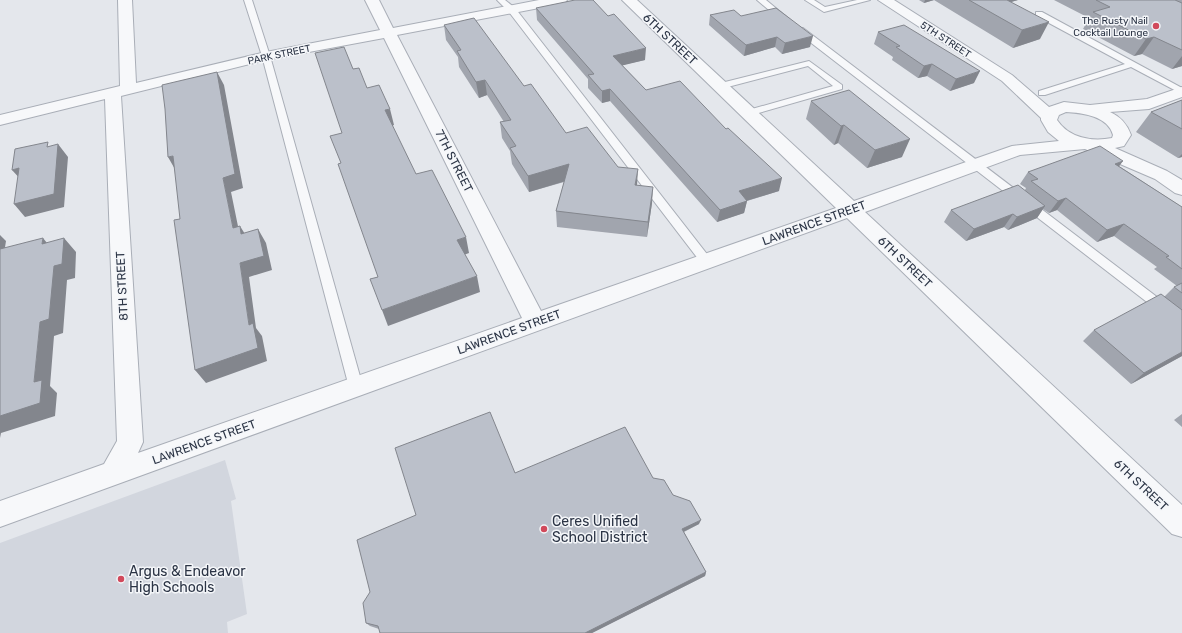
<svg xmlns="http://www.w3.org/2000/svg" width="1182" height="633" font-family="Rubik,sans-serif">
<style>
.built{fill:#d2d6de}
.lines{fill:none;stroke-linecap:round;stroke-linejoin:round}
.lane-casing{stroke:#a9aeb7;stroke-width:2}
.street-casing{stroke:#a9aeb7;stroke-width:2}
.lane{fill:#f7f8fa;fill-rule:evenodd}
.street{fill:#f7f8fa;fill-rule:evenodd}
.wall{fill:#a1a5ae}
.shaded-wall{fill:#83868d}
.building{fill:#bbc0ca;stroke:#83868d}
.poi-dot{fill:#d1495b;stroke:#f4f6f9;stroke-width:1.5}
.labels{text-anchor:middle;stroke-width:3;stroke-linejoin:round;paint-order:stroke}
.far-poi-label{font-size:10px;fill:#2b3445;stroke:#f4f6f9;text-anchor:end}
.far-street-label{font-size:10px;fill:#2b3445;stroke:#f4f6f9}
.street-label{font-size:12px;fill:#2b3445;stroke:#f4f6f9}
.near-poi-label{font-size:14px;fill:#2b3445;stroke:#f4f6f9;text-anchor:start}
</style>
<rect width="100%" height="100%" fill="#e4e7ec"/>
<path class="built" d="M225 460 236 499 231 501 247 614 227 622 228 633H0V543Z"/>
<g class="lines">
<defs>
<path id="lane" d="M244 0H252L270 56 363 387 361 391 356 393 351 391 349 387 262 56Z
M497 0H505L515 8 710 258 712 261 710 264H702L509 12Z
M757 0H766L789 19 782 21Z
M805 0H814L825 7 857 0H870L824 12Z
M1036 12H1042L1182 88V94L1131 67 1045 95H1039V91L1125 64 1036 16Z
M797 28H803L1182 316V328L1178 326 797 32Z
M809 61 842 85V89L748 116 744 113 745 111 833 86 808 66 720 89 716 86 717 84Z"/>
<path id="street" d="M118 0H132L136 83 266 52 380 30 365 0H379L393 28 539 0H567L565 3 560 4 397 35 541 311 836 208 622 0H637L854 201 1012 146 1059 141 1048 132 1041 120V118L1002 81 878 0H894L1012 75 1049 107 1064 102 1090 105 1147 99 1182 87V97L1149 109 1110 112C1121 117 1127 124 1131 135L1124 146 1115 148 1167 171 1182 180V195L1175 193 1155 179 1085 149 1020 155 865 212 1182 505V537L1172 534 847 218 0 527V501L104 464 117 441 105 99 0 125V115L120 86ZM384 38 522 318 138 453 143 442 121 96 266 60ZM1066 112C1083 113 1108 116 1113 135L1112 138C1092 142 1069 138 1057 120L1059 115Z"/>
</defs>
<use href="#lane" class="lane-casing"/>
<use href="#street" class="street-casing"/>
<use href="#lane" class="lane"/>
<use href="#street" class="street"/>
</g>
<path class="wall" d="M919 0H1018L1011 2 1040 39 1013 48 934 0 924 3Z
M1054 0H1182V66L1172 69 1142 54 1134 56 1083 29 1089 18Z
M536 8 645 60 622 65 646 90 779 191 747 201 744 213 717 222 610 101 602 103 588 88V79L537 20Z
M710 15 741 16 810 47 782 54 775 47 744 56 709 25Z
M444 25 524 86 566 133 618 167 637 185 652 203 647 237 557 227 556 211 564 182 529 192 512 164 510 151 502 138 500 122H504L487 95 479 98 459 67 458 57 446 40Z
M878 32 974 83 950 91 927 76 918 78 892 60 893 57 874 44Z
M1182 100V157L1178 158 1136 132 1151 112Z
M811 101 902 157 867 168 838 143 834 145 806 119Z
M1119 166 1182 207V356L1131 384 1083 341 1094 330 1165 296 1174 287 1177 286 1154 269 1157 267 1114 236 1097 242 1057 210 1049 213 1043 209 1037 218 1008 230 1004 227 966 241 944 222 951 210 1025 190 1026 188 1020 184 1028 172Z
M1182 414V427L1174 420Z
M653 478 673 495 699 524 684 532 706 572 705 576 592 633H380L379 629 370 626 366 623 370 592 416 515Z"/>
<path class="shaded-wall" d="M925 0H934L924 3Z
M990 0H1018L986 9Z
M1049 22 1040 39 1013 48 1022 30Z
M813 36 810 47 782 54 785 43Z
M777 37 775 47 744 56 746 45Z
M1154 37 1142 54 1134 56 1146 39Z
M646 48 645 60 612 68 613 56Z
M1182 56V66L1172 69Z
M932 64 927 76 918 78 924 66Z
M980 71 974 83 950 91 956 79Z
M217 72 224 85 243 188 231 192 241 241 233 228 223 178Z
M485 80 487 95 479 98 476 82Z
M610 89V101L602 103V91Z
M390 109 394 125 389 127 385 110Z
M844 125 838 143 834 145 841 126Z
M910 139 902 157 867 168 875 150Z
M58 144 68 157 64 207 25 217 14 204Z
M1182 154V157L1178 158Z
M173 156 176 171 168 157Z
M1123 161 1114 173 1115 164Z
M569 164V180L529 192 528 176Z
M19 168 23 182 12 170Z
M638 169 637 185 634 201 635 185Z
M782 178 779 191 736 204 739 191Z
M653 187 652 203 647 237 648 222Z
M1066 198 1057 210 1049 213 1058 201Z
M747 201 744 213 717 222 720 210Z
M1045 206 1037 218 1008 230 1017 217Z
M1013 214 1004 227 966 241 974 229Z
M1124 224 1114 236 1097 242 1107 230Z
M240 226 248 239 241 234Z
M258 229 266 243 272 270 249 277 256 328 262 336 267 361 206 383 195 370 249 325 240 263Z
M0 235 6 241 2 266 0 264Z
M466 237 469 253 461 256 457 240Z
M43 238 55 253 42 244Z
M64 238 76 252 75 278 67 280 63 333 54 336 50 386 57 393 55 416 1 433 0 438V416L34 382 40 322 54 266Z
M477 276 480 292 388 326 382 310Z
M1182 352V356L1131 384 1144 373Z
M701 520 699 524 681 533 682 529Z
M706 572 705 576 592 633H585Z"/>
<path class="building" d="M575 0H593L608 16 614 14 646 48 613 56 646 90 680 81 726 129 728 128 782 178 739 191 747 201 720 210 610 89 602 91 588 75 594 74 536 8Z
M969 0H1007L1049 22 1022 30Z
M1096 0H1175L1182 3V50L1154 37 1146 39 1093 12 1110 7Z
M776 8 813 36 785 43 777 37 746 45 710 15 734 10 741 16Z
M474 18 524 86 531 84 566 133 587 127 618 167 638 169 635 185 653 187 648 222 556 211 569 164 528 176 510 148 516 146 500 122 511 120 485 80 476 82 457 51 461 50 444 25Z
M904 25 980 71 956 79 932 64 924 66 896 47 900 46 878 32Z
M344 47 353 69 359 68 367 88 379 85 390 109 385 110 416 174 432 170 466 237 457 240 477 276 382 310 370 279 378 277 338 164 341 163 330 136 342 133 315 53Z
M217 72 235 174 223 178 233 228 240 226 241 234 258 229 264 256 240 263 249 325 253 323 258 348 195 370 174 220 180 219 173 156 168 157 165 109 162 85Z
M849 90 910 139 875 150 844 125 841 126 811 101Z
M1182 100V129L1151 112Z
M48 142 47 147 58 144 54 194 14 204 19 168 12 170 15 149Z
M1100 146 1123 161 1115 164 1182 207V269L1166 257 1169 256 1124 224 1107 230 1066 198 1058 201 1031 181 1038 179 1028 172Z
M1018 185 1045 206 1017 217 1013 214 974 229 951 210Z
M43 238 42 244 64 238 62 264 54 266 49 319 40 322 34 382 42 380 40 403 0 416V249Z
M1182 283V293L1174 287Z
M1161 294 1182 310V352L1144 373 1094 330Z
M490 412 515 473 625 427 653 478 664 480 673 495 690 501 701 520 682 529 706 572 585 633H380L378 626 366 623 363 603 370 592 357 540 416 515 395 448Z"/>
<g class="poi-dot">
<circle cx="1156" cy="26" r="4"/>
<circle cx="544" cy="529" r="4"/>
<circle cx="121" cy="579" r="4"/>
</g>
<g class="labels">
<g class="far-poi-label">
<text x="1148" y="24">The Rusty Nail<tspan x="1148" dy="12">Cocktail Lounge</tspan></text>
</g>
<g class="far-street-label">
<text transform="translate(946 39) rotate(33)" y="4">5TH STREET</text>
<text transform="translate(279 54) rotate(-12)" y="4">PARK STREET</text>
</g>
<g class="street-label">
<text transform="translate(670 39) rotate(43)" y="4">6TH STREET</text>
<text transform="translate(454 161) rotate(63)" y="4">7TH STREET</text>
<text transform="translate(814 223) rotate(-20)" y="4">LAWRENCE STREET</text>
<text transform="translate(905 262) rotate(43)" y="4">6TH STREET</text>
<text transform="translate(122 286) rotate(-93)" y="4">8TH STREET</text>
<text transform="translate(509 332) rotate(-20)" y="4">LAWRENCE STREET</text>
<text transform="translate(204 442) rotate(-20)" y="4">LAWRENCE STREET</text>
<text transform="translate(1141 485) rotate(43)" y="4">6TH STREET</text>
</g>
<g class="near-poi-label">
<text x="552" y="526">Ceres Unified<tspan x="552" dy="16">School District</tspan></text>
<text x="129" y="576">Argus &amp; Endeavor<tspan x="129" dy="16">High Schools</tspan></text>
</g>
</g>
</svg>
